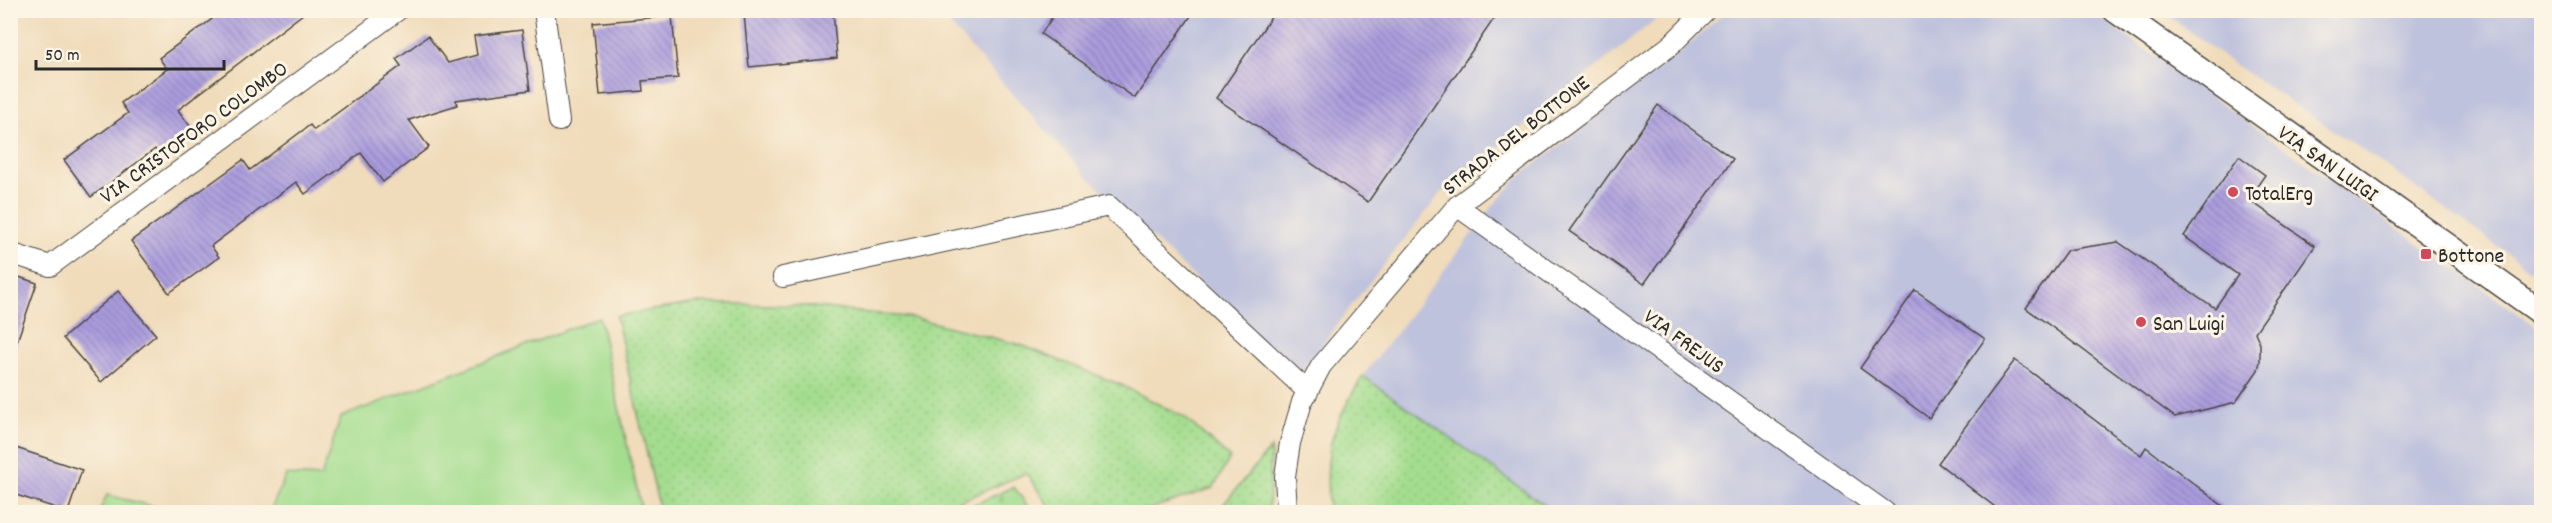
<svg xmlns="http://www.w3.org/2000/svg" width="2552" height="523" font-family="Dekko,sans-serif">
<style>
.industrial{fill:#bfc2dd}
.grass{fill:url(#grass-dots);stroke:#68845d;stroke-width:1.5}
.cemetery{fill:url(#cemetery-stones);stroke:#68845d;stroke-width:1.5}
.park{fill:#a4dd8f;stroke:#68845d;stroke-width:1.5}
.building{fill:url(#building-back-hatch)}
.lines{fill:none;stroke-linecap:round;stroke-linejoin:round}
.minor-casing{stroke:#494540;stroke-width:22}
.tertiary-casing{stroke:#494540;stroke-width:27}
.minor{stroke:#fff;stroke-width:20}
.tertiary{stroke:#fff;stroke-width:24}
.poi-dot{fill:#d1495b;stroke:#fcf5e5;stroke-width:2}
.labels{text-anchor:middle;stroke-width:6;stroke-linejoin:round;paint-order:stroke}
.street-label{font-size:22px;fill:#2b2b2b;stroke:#fcf5e5}
.poi-label{font-size:22px;fill:#2b2b2b;stroke:#fcf5e5;text-anchor:start}
</style>
<defs>
<pattern id="grass-dots" width="8" height="8" patternUnits="userSpaceOnUse" patternTransform="scale(1.5)"><rect width="8" height="8" fill="#a4dd8f"/><path d="M2 2h.1M6 6h.1" fill="none" stroke="#8dbe7c" stroke-width="1.8" stroke-linecap="round"/></pattern>
<pattern id="cemetery-stones" width="16" height="16" patternUnits="userSpaceOnUse" patternTransform="scale(1.5)"><rect width="16" height="16" fill="#a4dd8f"/><path d="M2 7V4a2 2 0 0 1 4 0v3zM10 15v-3a2 2 0 0 1 4 0v3z" fill="#8dbe7c"/></pattern>
<pattern id="building-back-hatch" width="6" height="6" patternUnits="userSpaceOnUse" patternTransform="scale(1.5)"><rect width="6" height="6" fill="#aa9cde"/><path d="M-1 5l2 2M0 0l6 6M5-1l2 2" fill="none" stroke="#8b7fb4"/></pattern>
</defs>
<rect width="100%" height="100%" fill="#fcf5e5"/>
<filter id="ink" filterUnits="userSpaceOnUse"><feTurbulence type="fractalNoise" baseFrequency=".0167" numOctaves="2"/><feDisplacementMap in="SourceGraphic" scale="12" xChannelSelector="R" yChannelSelector="G"/><feConvolveMatrix kernelMatrix="1 2 1 2 8 2 1 2 1" color-interpolation-filters="sRGB"/></filter>
<filter id="wash" filterUnits="userSpaceOnUse"><feTurbulence type="fractalNoise" baseFrequency=".008" numOctaves="4" result="noise"/><feDisplacementMap in="SourceGraphic" scale="24" xChannelSelector="R" yChannelSelector="G"/><feGaussianBlur stdDeviation="1.35" result="paint"/><feColorMatrix in="noise" values="0 0 0 0 0 0 0 0 0 0 0 0 0 0 0 0 0 1.4 0 .05"/><feComposite in="paint" operator="in"/></filter>
<g filter="url(#wash)">
<rect width="100%" height="100%" fill="#f0dbba"/>
<path class="industrial" d="M937 11H1666L1442 192 1352 305 1299 376 1087 176Z
M1726 11H2091L2541 330V512H1554L1363 376 1497 201 1519 177 1682 51Z
M2162 11H2541V277L2364 151 2229 61Z"/>
<path class="grass" d="M696 303 805 306 915 318 1021 345 1121 385 1184 417 1230 458 1213 488 1141 512H1053L1026 473 935 512H660L616 316Z
M1363 376 1554 512H1329C1323 452 1331 427 1363 376Z
M1271 448 1269 512H1217Z"/>
<path class="cemetery" d="M1014 487 1032 512H957Z"/>
<path class="park" d="M599 317 642 512H270L286 475 321 477 341 417Z
M107 495 176 512H99Z"/>
<g id="blocks">
<path class="building" d="M205 10H308L178 110 193 130 159 155 155 149 91 197 64 160 128 113 121 103 167 69 159 58 212 19Z
M778 10H833L837 58 749 67 744 14Z
M1057 10H1195L1135 98 1041 34Z
M1276 10H1500L1368 202 1216 98Z
M672 16 678 78 642 81 643 91 600 95 593 23Z
M522 30 530 90 456 100 457 105 409 120 429 147 383 182 361 153 305 194 296 182 211 246 219 257 169 293 131 241 243 160 250 170 310 125 314 130 401 66 396 59 428 36 448 63 477 55 474 36Z
M1658 105 1733 159 1644 284 1569 231Z
M2239 156 2265 175 2248 199 2315 246 2255 332 2260 344V362L2258 370 2236 402 2175 417 2026 308 2067 250 2118 242 2215 308 2238 275 2184 236Z
M10 274 37 283 14 350 10 349Z
M1915 290 1985 339 1929 418 1860 368Z
M118 291 156 335 101 382 63 338Z
M2015 360 2141 455 2146 447 2232 513H2003L1938 463Z
M10 446 82 470 68 512 10 493Z"/>
</g>
</g>
<g filter="url(#ink)">
<use href="#blocks" fill-opacity="0" stroke="#494540" stroke-width="1.5"/>
<g class="lines">
<defs>
<path id="minor" d="M544 10 559 121
M1457 206 1885 512
M10 253 50 266 398 10
M783 277 1109 206 1308 392
M1287 512 1285 476 1290 443 1302 402 1321 366 1457 206 1671 45 1706 10"/>
<path id="tertiary" d="M2115 10 2542 313"/>
</defs>
<use href="#minor" class="minor-casing"/>
<use href="#tertiary" class="tertiary-casing"/>
<use href="#minor" class="minor"/>
<use href="#tertiary" class="tertiary"/>
</g>
</g>
<g class="poi-dot">
<circle cx="2233" cy="192" r="6"/>
<rect x="2420" y="248" width="12" height="12" rx="3"/>
<circle cx="2141" cy="322" r="6"/>
</g>
<g class="labels">
<g class="street-label">
<text transform="translate(193 131) rotate(-36)" y="8">VIA CRISTOFORO COLOMBO</text>
<text transform="translate(1515 134) rotate(-38)" y="8">STRADA DEL BOTTONE</text>
<text transform="translate(2329 162) rotate(35)" y="8">VIA SAN LUIGI</text>
<text transform="translate(1685 340) rotate(36)" y="8">VIA FREJUS</text>
</g>
<g class="poi-label">
<text x="2245" y="200">TotalErg</text>
<text x="2438" y="262">Bottone</text>
<text x="2153" y="330">San Luigi</text>
</g>
</g>
<rect width="2552" height="523" fill="none" stroke="#fcf5e5" stroke-width="36"/>
<path d="M36 60v9h188v-9" fill="none" stroke="#2b2b2b" stroke-width="3"/>
<text x="45" y="60" font-size="18" fill="#2b2b2b" stroke="#fcf5e5" stroke-width="4.5" paint-order="stroke">50 m</text>
</svg>
